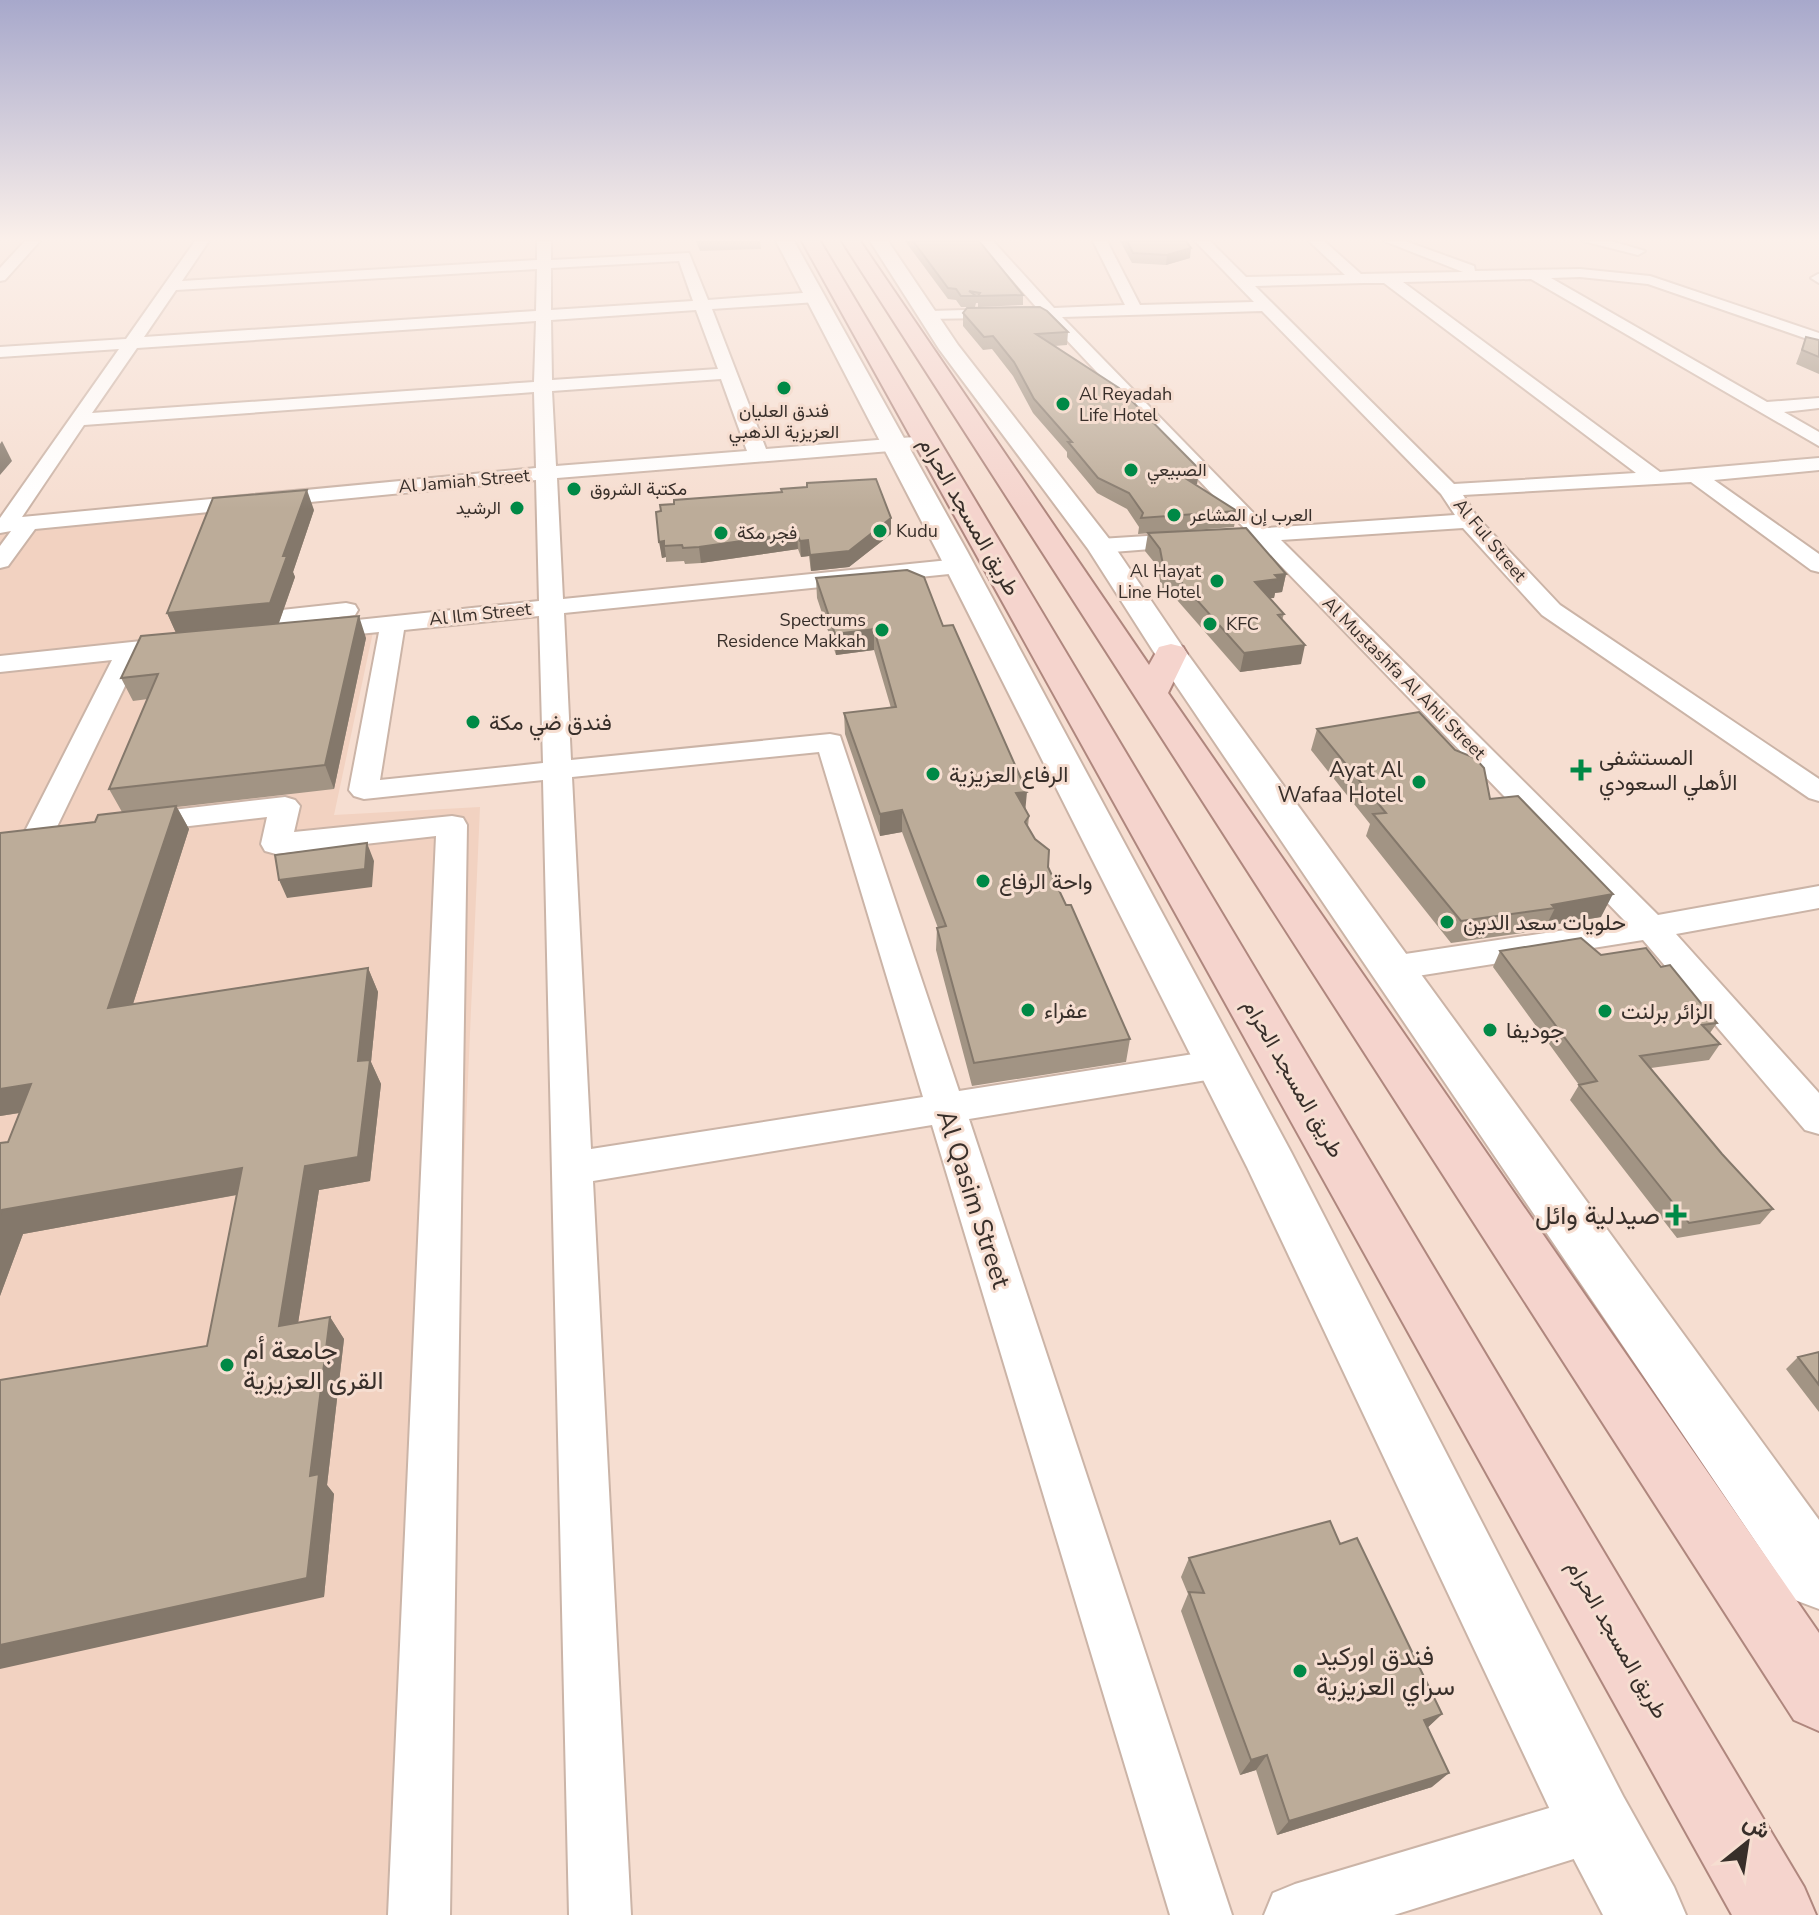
<svg xmlns="http://www.w3.org/2000/svg" width="1819" height="1915" font-family="'Nunito Sans',Vazirmatn,sans-serif">
<style>
.built{fill:#f2d2c1}
.lines{fill:none;stroke-linecap:round;stroke-linejoin:round}
.minor-casing{stroke:#cbb4a7;stroke-width:4}
.tertiary-casing{stroke:#cbb4a7;stroke-width:4}
.primary-casing{stroke:#af877e;stroke-width:4}
.minor{fill:#fff;fill-rule:evenodd}
.tertiary{fill:#fff;fill-rule:evenodd}
.primary{fill:#f5d4cd;fill-rule:evenodd}
.wall{fill:#a29484}
.shaded-wall{fill:#84786b}
.building{fill:#bcac99;stroke:#84786b;stroke-width:2}
.poi-dot{fill:#008946;stroke:#f6ded1;stroke-width:3}
.labels{text-anchor:middle;stroke-width:6;stroke-linejoin:round;paint-order:stroke}
.far-poi-label{font-size:18px;fill:#382f2a;stroke:#f6ded1;text-anchor:start}
.far-street-label{font-size:18px;fill:#382f2a;stroke:#f6ded1}
.street-label{font-size:22px;fill:#382f2a;stroke:#f6ded1}
.poi-label{font-size:22px;fill:#382f2a;stroke:#f6ded1;text-anchor:start}
.near-street-label{font-size:26px;fill:#382f2a;stroke:#f6ded1}
.near-poi-label{font-size:26px;fill:#382f2a;stroke:#f6ded1;text-anchor:start}
</style>
<rect width="100%" height="100%" fill="#f6ded1"/>
<path class="built" d="M313 503 260 645 373 632 334 815 480 807 431 1915H0V530Z"/>
<g class="lines">
<defs>
<path id="minor" d="M25 241H40L5 280 0 281V268Z
M195 241H209L182 281 537 260V241H551V260L689 253 708 300 816 292 824 297 816 302 712 309 766 449 927 436 937 442 927 448 557 478 563 599 959 559 967 561 970 566 967 571 959 573 564 613 571 760 830 734 840 736 959 1091 1219 1050 1232 1054 1238 1064 1232 1074 1219 1078 969 1119 1232 1915H1170L932 1125 593 1181 631 1915H569L543 780 364 799 354 796 349 790 379 632 319 638 310 636 307 631 310 626 319 624 539 601 536 480 35 529 8 566 0 568V546L11 531 0 533V518L119 349 0 357V347L126 339ZM679 261 693 301 551 310V268ZM537 269 536 311 144 337 176 290ZM696 310 718 369 552 380 551 320ZM536 321 534 382 92 413 137 348ZM721 379 747 451 556 466 552 391ZM534 392 536 468 22 517 84 425ZM539 616 543 763 380 780 404 630ZM819 752 923 1097 591 1149 572 777Z
M978 241H993L1054 308 1125 305 1093 241H1107L1140 305 1254 302 1195 241H1210L1246 277 1345 275 1309 241H1324L1361 274 1463 272 1384 241H1405L1474 266 1475 271 1580 269 1650 276 1819 333V343L1648 284 1580 277 1551 278 1767 402 1819 398V408L1784 412 1819 432V446L1531 279 1403 282 1660 472 1819 458V470L1714 480 1819 554V572L1811 570 1691 482 1463 495 1477 517 1560 605 1819 779V801L1809 798 1542 615 1463 528 1281 540 1658 915 1819 886V908L1676 934 1819 1093V1134L1805 1130 1643 940 1392 980 1380 976 1375 968 1380 960 1392 956 1625 921 1258 542 1242 541 1239 536 1246 530 1045 317 924 319V313L930 311 1037 308ZM1364 283H1384L1636 473 1454 484 1255 286ZM1262 311 1441 494 1455 515 1268 528 1062 317Z
M1583 241H1611L1645 251 1638 255Z
M1818 274H1819V283L1811 278Z
M1194 533 1202 535 1205 540 1202 545 1100 553 1089 546 1100 539Z
M346 603 355 605 358 610 355 615 236 629 227 627 224 622 227 617 236 615Z
M179 637 188 640 192 645 188 650 139 657 53 835 49 842 38 845 27 842 23 835 112 660 0 672V656Z
M285 797 295 800 300 806 294 832 452 816 463 818 467 825 450 1915H388L436 836 276 854 265 851 261 844 267 817 138 832 127 830 123 823 127 816 138 814Z
M1596 1794 1617 1802 1625 1823 1617 1844 1596 1852 1394 1915H1264L1273 1893 1295 1884Z"/>
<path id="tertiary" d="M776 241H794L967 551 1291 1152 1623 1796 1674 1887 1686 1915H1603L1569 1850 1247 1167 937 551Z
M870 241H888L958 345 1110 540 1186 652 1819 1520V1609L1795 1600 1157 657 1088 549 939 349Z"/>
<path id="primary" d="M802 241H820L1804 1887 1816 1915H1732Z
M842 241H860L1149 665 1159 647 1171 644 1183 647 1187 654 1168 693 1819 1633V1731L1794 1720Z"/>
</defs>
<use href="#minor" class="minor-casing"/>
<use href="#tertiary" class="tertiary-casing"/>
<use href="#primary" class="primary-casing"/>
<use href="#minor" class="minor"/>
<use href="#tertiary" class="tertiary"/>
<use href="#primary" class="primary"/>
</g>
<path class="wall" d="M696 241H760L761 249 700 251Z
M905 241H979L1023 295V305L978 307V303H976L975 307H961L956 300 948 299Z
M1120 241H1186L1190 258 1166 265 1132 263Z
M963 313 1068 332 1067 345 1054 346 1199 469 1197 484H1194L1237 511 1234 527 1138 534 1139 527 1127 509 1097 493 1067 457V452L1033 413 1013 376 992 349 983 350 963 326Z
M1806 337 1819 340V374L1796 364Z
M314 510 293 572 295 577 279 623 366 638 334 789 177 807 189 829 133 1004 368 968 378 992 371 1062 381 1084 370 1181 319 1190 298 1323 330 1317 344 1339 327 1485 334 1494 324 1597 207 1346 237 1195 23 1234 0 1296V1143L8 1142 20 1113 0 1116 95 822 122 812 109 789 148 699 133 701 121 678 176 633 167 613Z
M656 512 891 518V534L849 567 811 571 809 556 801 557 798 549 701 563 685 564 684 561 666 562V557L662 558Z
M1148 533 1286 574 1282 592 1275 593 1274 598H1270L1284 614 1282 620 1301 664 1240 672 1170 592 1161 588 1158 567 1145 551Z
M816 578 943 626 1029 816 1028 827 1048 867 1130 1039 1126 1062 972 1086 936 950 937 928H938L902 832 880 836 845 734 844 713 891 708 874 650 836 655 817 598Z
M1317 729 1490 799 1601 917 1546 926 1544 930 1451 943 1366 836 1370 824 1311 750Z
M1500 951 1601 955 1661 967 1717 1023 1710 1033 1720 1044 1709 1060 1651 1068 1722 1154 1773 1209 1760 1224 1677 1238 1570 1100 1579 1085 1493 967Z
M1819 1352V1412L1786 1369 1798 1357Z
M1340 1544 1442 1714 1427 1728 1432 1787 1277 1835 1256 1770 1240 1775 1181 1611 1188 1594 1181 1577 1189 1558Z"/>
<path class="shaded-wall" d="M1191 248 1190 258 1166 265 1167 255Z
M2 441 12 461 0 475V444Z
M1199 469 1197 484 1171 486 1174 471Z
M307 490 314 510 293 572 295 577 278 625 177 635 167 613 283 556Z
M891 518V534L849 567 811 571 810 555Z
M797 533 798 549 701 563 699 547Z
M808 540 809 556 801 557 800 541Z
M664 541 666 557 662 558 659 542Z
M1286 574 1282 592 1275 593 1274 598 1251 600 1255 582 1275 575Z
M359 616 366 638 334 789 325 765Z
M874 629V650L836 655 835 634Z
M1305 645 1301 664 1240 672 1244 653Z
M1027 792 1025 813 1016 793Z
M176 806 189 829 124 1032 108 1008Z
M902 810V832L880 836V814Z
M367 843 374 861 372 887 287 898 279 880Z
M1613 894 1601 917 1546 926 1555 908 1552 905Z
M368 968 378 992 371 1062 381 1084 370 1181 319 1190 294 1349 279 1326 305 1166 358 1061Z
M31 1084 49 1108 0 1116V1089Z
M242 1168 257 1191 23 1234 0 1296V1216L2 1210Z
M330 1317 344 1339 327 1485 334 1494 324 1597 0 1669V1645L310 1476Z
M1442 1714 1425 1730 1424 1720Z
M1267 1755 1256 1770 1240 1775 1251 1760Z
M1449 1773 1432 1787 1277 1835 1289 1821Z"/>
<path class="building" d="M913 241H979L1023 295 978 296 980 293 969 291 976 296H961L956 289 948 288Z
M1127 241H1186L1191 248 1167 255 1133 253Z
M1040 307 1047 311 1068 332 1036 334 1119 388 1199 469 1174 471 1237 511 1141 518 1143 513 1129 493 1098 478 1068 442H1072L1034 399 1014 362 993 336 984 337 963 313 967 308Z
M1806 337 1819 340V357L1802 350Z
M876 479 891 518 849 551 810 555 808 540 800 541 797 533 699 547 683 548 682 545 664 546V541L659 542 656 512 661 511 660 505 674 504V500L782 492 781 489 807 487V483Z
M307 490 283 556H287L270 603 167 613 213 498Z
M1246 528 1286 574 1275 575 1279 579 1255 582 1284 614 1278 615 1305 645 1244 653 1173 573 1164 570 1160 549 1148 533Z
M907 570 924 577 943 626 953 625 1027 792 1016 793 1029 816 1025 822 1035 839 1049 850 1048 867 1066 905H1071L1130 1039 974 1063 937 928 946 926 902 810 880 814 844 713 896 707 874 629 835 634 816 578Z
M359 616 325 765 109 789 158 674 121 678 141 636Z
M1419 712 1455 750 1475 758 1484 768 1490 799 1518 796 1613 894 1552 905 1555 908 1461 921 1373 814 1386 813 1317 729Z
M176 806 108 1008 368 968 358 1061 370 1060 358 1157 305 1166 279 1326 330 1317 310 1476 319 1474 307 1578 0 1645V1380L207 1346 242 1168 2 1210 0 1216V1143L8 1142 31 1084 0 1089V833L95 822 98 815Z
M367 843 365 869 279 880 275 855Z
M1581 938 1601 955 1646 948 1661 967 1670 965 1717 1023 1702 1025 1720 1044 1640 1056 1722 1154 1773 1209 1689 1223 1579 1085 1597 1081 1500 951Z
M1819 1352V1385L1798 1357Z
M1330 1521 1340 1544 1357 1538 1442 1714 1424 1720 1449 1773 1289 1821 1267 1755 1251 1760 1189 1592 1204 1593 1189 1558Z"/>
<linearGradient id="sky" x2="0" y2="1"><stop stop-color="#a7a8cb"/><stop offset="0.47" stop-color="#fbf0ea"/><stop offset="1" stop-color="#fbf0ea" stop-opacity="0"/></linearGradient>
<rect width="1819" height="509" fill="url(#sky)"/>
<g class="poi-dot">
<circle cx="784" cy="388" r="8"/>
<circle cx="1063" cy="404" r="8"/>
<circle cx="1131" cy="470" r="8"/>
<circle cx="574" cy="489" r="8"/>
<circle cx="517" cy="508" r="8"/>
<circle cx="1174" cy="515" r="8"/>
<circle cx="880" cy="531" r="8"/>
<circle cx="721" cy="533" r="8"/>
<circle cx="1217" cy="581" r="8"/>
<circle cx="1210" cy="624" r="8"/>
<circle cx="882" cy="630" r="8"/>
<circle cx="473" cy="722" r="8"/>
<path d="M1577 758h8v8h8v8h-8v8h-8v-8h-8v-8h8z"/>
<circle cx="933" cy="774" r="8"/>
<circle cx="1419" cy="782" r="8"/>
<circle cx="983" cy="881" r="8"/>
<circle cx="1447" cy="922" r="8"/>
<circle cx="1028" cy="1010" r="8"/>
<circle cx="1605" cy="1011" r="8"/>
<circle cx="1490" cy="1030" r="8"/>
<path d="M1672 1203h8v8h8v8h-8v8h-8v-8h-8v-8h8z"/>
<circle cx="227" cy="1365" r="8"/>
<circle cx="1300" cy="1671" r="8"/>
</g>
<g class="labels">
<g class="far-poi-label">
<text x="1079" y="400">Al Reyadah<tspan x="1079" dy="21">Life Hotel</tspan></text>
<text x="784" y="417" text-anchor="middle">فندق العليان<tspan x="784" dy="21">العزيزية الذهبي</tspan></text>
<text x="1147" y="476">الصبيعي</text>
<text x="590" y="495">مكتبة الشروق</text>
<text x="501" y="514" text-anchor="end">الرشيد</text>
<text x="1190" y="521">العرب إن المشاعر</text>
<text x="896" y="537">Kudu</text>
<text x="737" y="539">فجر مكة</text>
<text x="1201" y="577" text-anchor="end">Al Hayat<tspan x="1201" dy="21">Line Hotel</tspan></text>
<text x="866" y="626" text-anchor="end">Spectrums<tspan x="866" dy="21">Residence Makkah</tspan></text>
<text x="1226" y="630">KFC</text>
</g>
<g class="far-street-label">
<text transform="translate(464 481) rotate(-5)" y="6">Al Jamiah Street</text>
<text transform="translate(1490 540) rotate(50)" y="6">Al Ful Street</text>
<text transform="translate(480 614) rotate(-6)" y="6">Al Ilm Street</text>
<text transform="translate(1404 678) rotate(45)" y="6">Al Mustashfa Al Ahli Street</text>
</g>
<g class="street-label">
<text transform="translate(970 516) rotate(60)" y="8">طريق المسجد الحرام</text>
<text transform="translate(1294 1078) rotate(60)" y="8">طريق المسجد الحرام</text>
<text transform="translate(1618 1639) rotate(60)" y="8">طريق المسجد الحرام</text>
</g>
<g class="poi-label">
<text x="489" y="730">فندق ضي مكة</text>
<text x="1599" y="765">المستشفى<tspan x="1599" dy="25">الأهلي السعودي</tspan></text>
<text x="1403" y="777" text-anchor="end">Ayat Al<tspan x="1403" dy="25">Wafaa Hotel</tspan></text>
<text x="949" y="782">الرفاع العزيزية</text>
<text x="999" y="889">واحة الرفاع</text>
<text x="1463" y="930">حلويات سعد الدين</text>
<text x="1044" y="1018">عفراء</text>
<text x="1621" y="1019">الزائر برلنت</text>
<text x="1506" y="1038">جوديفا</text>
</g>
<g class="near-street-label">
<text transform="translate(974 1199) rotate(72)" y="9">Al Qasim Street</text>
</g>
<g class="near-poi-label">
<text x="1660" y="1224" text-anchor="end">صيدلية وائل</text>
<text x="243" y="1359">جامعة أم<tspan x="243" dy="30">القرى العزيزية</tspan></text>
<text x="1316" y="1665">فندق اوركيد<tspan x="1316" dy="30">سراي العزيزية</tspan></text>
</g>
</g>
<g transform="translate(1747 1843) rotate(30)" stroke="#f6ded1" stroke-width="6" paint-order="stroke">
<path d="M0-6L14 30L0 20L-14 30Z" fill="#382f2a"/>
<text y="-12" font-size="22" font-weight="bold" text-anchor="middle" fill="#382f2a">ش</text>
</g>
</svg>
